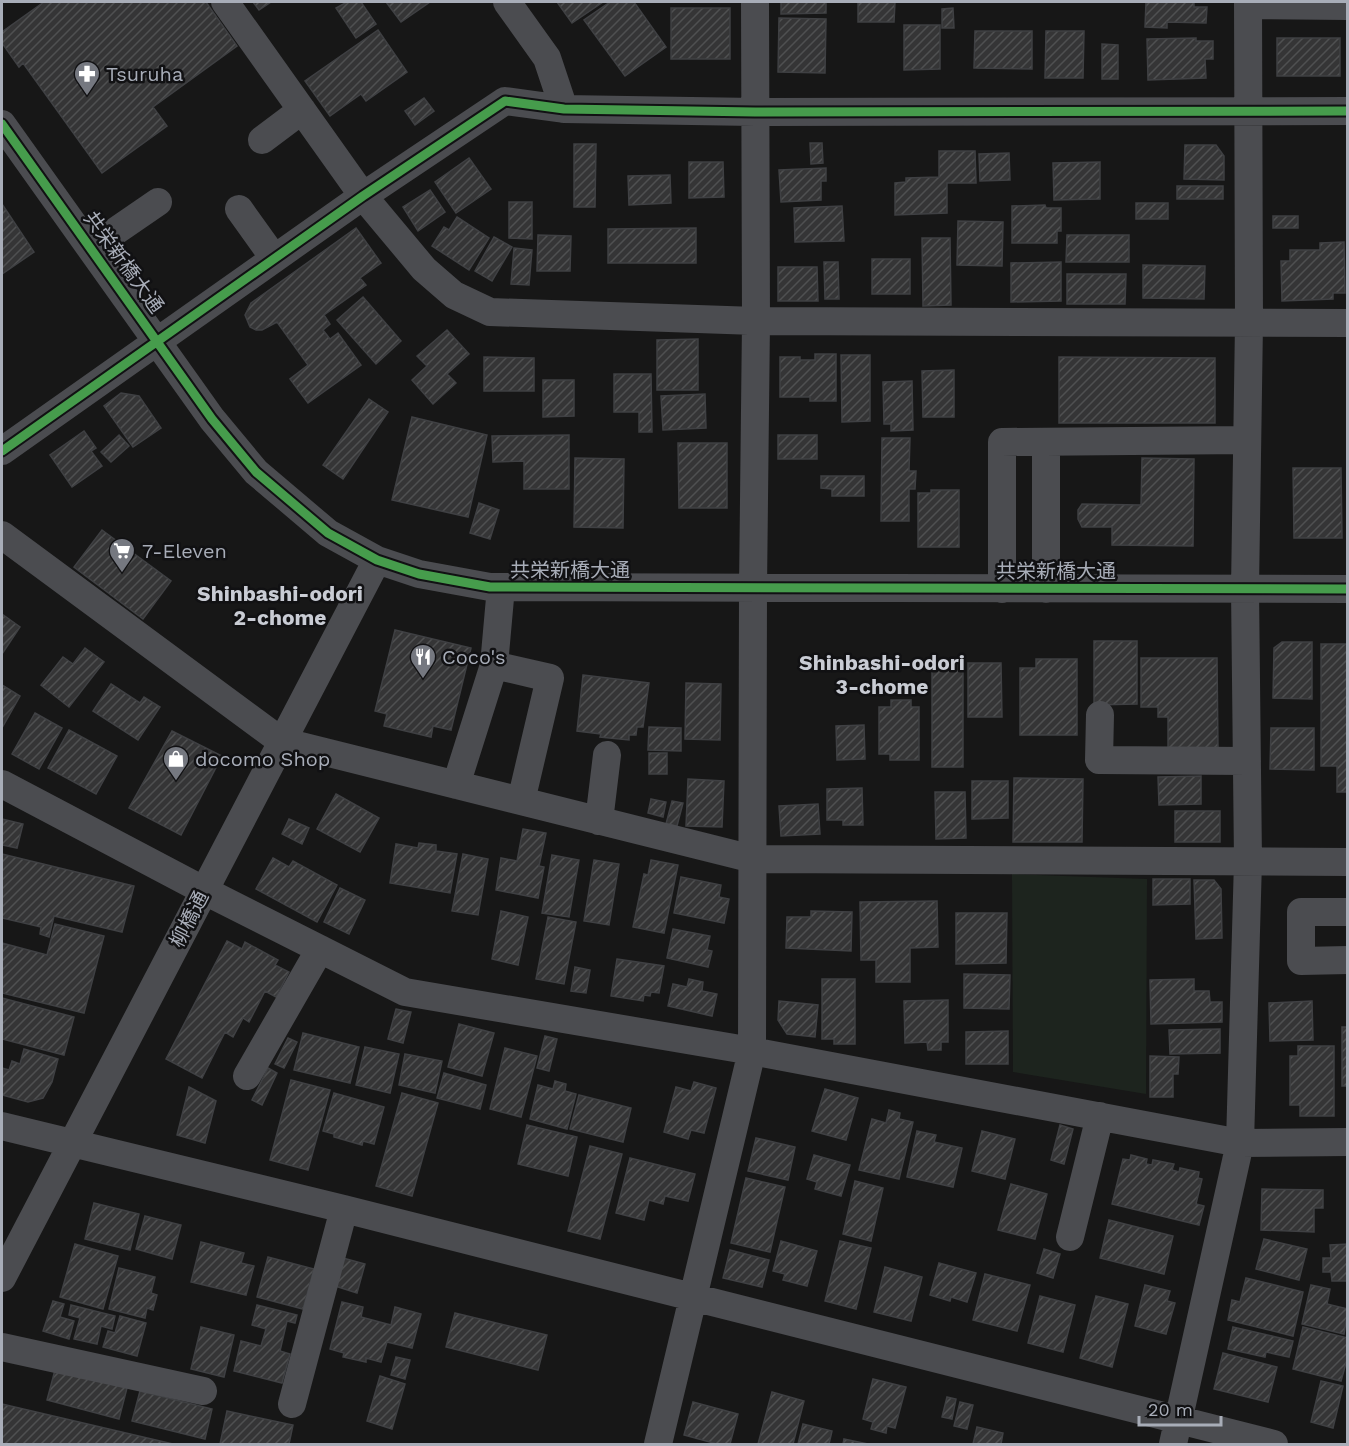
<svg xmlns="http://www.w3.org/2000/svg" width="1349" height="1446" font-family="'Work Sans','Noto Sans JP',sans-serif">
<style>
.park{fill:#1d241e}
.building{fill:url(#building-hatch);stroke:#3f4043;stroke-width:1.5}
.lines{fill:none;stroke-linecap:round;stroke-linejoin:round}
.minor{stroke:#4b4c50;stroke-width:28}
.cycleway-casing{stroke:#111113;stroke-width:13}
.cycleway{stroke:#469c4c;stroke-width:9}
.labels{text-anchor:middle;stroke-width:5;stroke-linejoin:round;paint-order:stroke}
.poi-label{font-size:20px;fill:#a8adb8;stroke:#111113;text-anchor:start}
.street-label{font-size:20px;fill:#a8adb8;stroke:#111113}
.neighbourhood-label{font-size:21px;font-weight:bold;fill:#c9ccd4;stroke:#111113}
</style>
<defs>
<pattern id="building-hatch" width="6" height="6" patternUnits="userSpaceOnUse" patternTransform="scale(1.5)"><rect width="6" height="6" fill="#353536"/><path d="M-1 1l2-2M0 6l6-6M5 7l2-2" fill="none" stroke="#4f5051"/></pattern>
</defs>
<rect width="100%" height="100%" fill="#171717"/>
<path class="park" d="M1012 874 1147 879 1146 1094 1013 1072Z"/>
<path class="building" d="M44 2H206L237 46 153 107 167 126 102 173 23 63 19 67 2 43V32Z
M253 2H271L259 10Z
M347 2H361L376 24 356 38 336 8Z
M386 2H430L401 22Z
M557 2H603L572 23Z
M610 2H634L666 47 625 76 584 20Z
M781 2H826V13L781 14Z
M858 2H895L894 22H858Z
M1146 2H1194V7H1207L1206 23 1167 22V28L1145 27Z
M671 8H730V59H671Z
M953 8 954 28H942V9Z
M779 18 826 19 825 73 778 72Z
M904 25H940V69L904 70Z
M378 30 407 72 366 101 361 94 330 116 305 81Z
M975 31H1032V69L974 68Z
M1046 31H1084L1083 78H1045Z
M1196 38V41H1213V59H1205L1206 78 1148 80 1147 39Z
M1277 38H1340V76H1277Z
M1102 44 1118 45V79H1102Z
M424 98 434 111 415 125 405 111Z
M810 143H822L823 163 811 164Z
M574 144H596L595 207H574Z
M1185 145H1216L1224 156V180L1184 179Z
M939 151H975L976 183H947V213L895 215V183L906 182V178L939 177Z
M1009 153 1010 180 980 181 979 154Z
M469 158 491 189 456 213 435 182Z
M689 162H723L724 197 689 198Z
M1100 162V199L1054 200 1053 163Z
M826 168V181H821V200L781 202 779 170Z
M670 175 671 203 629 205 628 176Z
M1177 186H1223V199H1177Z
M430 190 445 212 418 231 403 207Z
M509 202H532V239L509 238Z
M1136 203H1168V219H1136Z
M2 204 34 252 2 274Z
M1045 205 1046 208H1061V231H1057V243H1012V206Z
M842 206 844 241 795 242 794 208Z
M1273 216H1298V228H1273Z
M457 217 489 238 469 270 432 246 444 227 449 230Z
M958 221 1003 222 1002 266 957 265Z
M356 228 381 263 360 278 366 285 324 315 330 324 323 330 330 339 338 333 361 365 308 403 290 379 308 365 277 322 262 330H256L250 327 245 315 251 303Z
M696 228V263H608V229Z
M538 235 571 236 570 271H537Z
M1067 235H1129V262H1066Z
M494 237 512 247 492 281 475 271Z
M922 238H950L951 305 923 306Z
M1344 242 1345 293H1333V299L1282 301 1281 261H1290V250H1320V243Z
M514 248 532 250 529 285 511 284Z
M872 259H910V294H872Z
M824 262H838L839 299H825Z
M1061 262V301L1011 302V263Z
M1143 265 1205 266 1204 299 1143 298Z
M778 267H817L818 301H778Z
M1067 274H1126L1125 304H1067Z
M363 297 401 341 376 364 337 320Z
M447 330 469 354 447 374 456 383 433 404 412 380 427 366 417 356Z
M698 339V390H657V340Z
M815 354H836V401H810V397H780V357H800V360H815Z
M841 355H870V421L842 422Z
M484 357 534 358V391H484Z
M1059 357 1215 358V423H1059Z
M954 370V417H923L922 371Z
M614 374H651L652 432H639V412H614Z
M543 380H574V416L543 417Z
M912 381 913 430 891 431V424H884L883 382Z
M121 393 139 396 161 428 133 447 104 406Z
M705 394 706 428 663 430 661 396Z
M369 399 388 412 343 479 323 465Z
M412 417 487 435 468 517 392 500Z
M84 431 96 448 91 451 102 466 72 487 50 455Z
M119 435 129 446 111 462 101 452Z
M569 435V489H524V461L493 462 492 436Z
M778 435H817V459H778Z
M882 438H910L909 471H916L915 489H909V521H881Z
M678 443H727V508H679Z
M575 458 624 459 623 528 574 527Z
M1142 458 1194 459 1193 546 1112 545V527H1082L1078 519V510L1082 504 1141 505Z
M1293 468H1341L1342 538H1294Z
M821 476H864V496H832V489L821 488Z
M931 490H959V547H918V493H931Z
M479 503 499 510 490 539 470 533Z
M102 530 171 581 143 619 74 567Z
M2 614 20 627 2 654Z
M395 630 471 648 451 730 433 726 431 737 384 726 387 714 375 711Z
M1094 641H1137V704L1094 705Z
M1282 642H1312V699L1273 698 1274 648Z
M1321 644H1348V792H1337V766H1321Z
M85 648 104 662 69 707 41 685 63 657 73 664Z
M1141 658H1217L1218 749H1168V717H1158V707H1141Z
M1036 659H1077V735H1020V668H1036Z
M968 663H1001L1002 717H968Z
M932 664H963V767H932Z
M583 675 649 683 643 727H637L636 735H629V740L600 737 601 734 577 731Z
M686 683 721 684 720 740 685 739Z
M111 684 140 703 144 697 160 707 138 740 93 711Z
M2 685 20 696 2 728Z
M891 700H911V707H919V760H890V754H879V707H891Z
M35 713 62 728 39 769 12 754Z
M864 725 865 759 837 760 836 726Z
M649 727 681 728V751L648 750Z
M1271 728H1314V770L1270 769Z
M69 730 117 756 96 794 48 768Z
M172 731 222 756 181 835 129 808Z
M649 753H667V774H649Z
M1201 776V804L1159 805 1158 777Z
M1014 778 1083 779 1082 842H1013Z
M688 779 724 781 722 827 686 826Z
M972 781H1008V818L972 819Z
M862 788 863 825H843V820H827V789Z
M935 792H965L966 838 936 839Z
M336 794 379 818 360 852 317 829Z
M651 799 666 802 663 817 648 813Z
M672 801 683 803 677 826 666 824Z
M818 804 820 834 781 836 779 806Z
M1175 811H1220V842H1175Z
M2 819 23 824 17 848 2 845Z
M289 819 309 828 302 844 282 834Z
M523 829 546 833 539 866 544 867 538 898 496 890 501 858 517 861Z
M419 843 436 845V851L457 854 450 893 390 883 396 844 418 848Z
M2 854 134 886 122 932 54 916 49 937 40 934 41 927 2 918Z
M463 854 488 859 478 915 452 911Z
M552 855 579 860 569 917 542 913Z
M273 858 289 867 293 861 337 885 317 922 256 889Z
M594 860 619 864 609 925 584 921Z
M651 860 678 865 664 933 633 927 644 874 648 875Z
M681 877 721 885 719 897 729 899 724 923 674 913Z
M1153 879H1190V904L1153 905Z
M1194 880H1214L1221 889 1222 938 1196 939Z
M340 888 365 900 349 934 324 922Z
M937 901 938 947 910 948V982H876V960H861L860 902Z
M501 911 528 917 518 965 492 959Z
M811 911 852 912 851 951 786 948 787 917H811Z
M956 913H1007L1006 963 956 964Z
M548 917 576 922 564 984 536 979Z
M55 924 104 936 84 1013 2 993V943L47 955Z
M673 929 710 936 707 950 712 951 708 967 667 958Z
M227 941 242 949 245 942 278 960 275 965 289 972 276 997 265 991 249 1022 243 1018 233 1037 225 1032 202 1078 166 1059Z
M617 959 664 966 659 993 651 992 650 996 644 995 643 1001 611 996Z
M575 967 590 970 586 993 571 991Z
M964 974 1010 975 1009 1009 964 1008Z
M689 979 703 982 702 991 717 994 712 1016 668 1006 673 984 687 987Z
M822 979H855V1044H834V1039H822Z
M1194 979V991H1209L1210 1002H1222V1022L1151 1024 1150 980Z
M2 998 74 1017 64 1055 2 1039Z
M948 1000V1042H941V1050H928L927 1042 905 1043 904 1001Z
M779 1001 818 1005 815 1037 787 1034 778 1020Z
M1312 1001 1313 1040 1270 1041 1269 1003Z
M396 1009 411 1012 403 1043 388 1039Z
M459 1024 494 1033 482 1076 448 1067Z
M1342 1027H1348V1086H1342Z
M1220 1029V1053L1170 1054 1169 1030Z
M1008 1031V1064H966V1032Z
M303 1033 359 1047 350 1083 294 1070Z
M545 1036 557 1039 549 1071 537 1068Z
M288 1038 297 1042 284 1068 275 1064Z
M1298 1046H1334V1116H1300V1105H1290V1056H1298Z
M365 1047 399 1054 390 1093 356 1085Z
M505 1048 537 1056 521 1117 490 1109Z
M24 1049 58 1059 52 1082 43 1098 28 1102 2 1095V1068L9 1070 12 1061 20 1064Z
M405 1054 442 1061 435 1093 399 1085Z
M1150 1056 1179 1057 1178 1074H1173V1097H1150Z
M268 1068 277 1073 262 1105 252 1100Z
M444 1073 486 1085 480 1109 437 1098Z
M291 1080 330 1090 308 1170 270 1160Z
M555 1081 566 1084 565 1091 576 1094 567 1129 530 1119 538 1085 553 1089Z
M694 1082 716 1088 704 1133 691 1130 688 1139 664 1132 676 1087 691 1091Z
M189 1087 216 1101 205 1143 177 1135Z
M825 1089 858 1098 846 1140 812 1131Z
M334 1093 384 1107 374 1144 363 1141 362 1145 334 1137V1134L323 1131Z
M402 1093 438 1103 412 1196 376 1186Z
M579 1095 631 1108 623 1142 570 1129Z
M889 1110 900 1113 899 1119 913 1122 899 1179 859 1170 872 1119 886 1123Z
M527 1125 577 1137 568 1176 518 1164Z
M1060 1125 1073 1129 1064 1164 1051 1160Z
M917 1131 936 1135 934 1142 962 1148 953 1187 907 1177Z
M982 1131 1015 1139 1005 1179 972 1171Z
M756 1138 795 1147 788 1180 748 1171Z
M590 1146 622 1154 600 1239 568 1231Z
M814 1155 850 1165 841 1196 815 1189 817 1182 807 1179Z
M1131 1155 1147 1159 1146 1164 1152 1165 1153 1160 1174 1164 1172 1170 1179 1172 1180 1168 1199 1172 1198 1178 1202 1179 1196 1204 1204 1206 1199 1225 1112 1204 1123 1159 1130 1160Z
M630 1158 695 1174 688 1201 665 1196 663 1204 649 1200 644 1220 616 1213Z
M746 1178 785 1187 770 1252 731 1243Z
M855 1181 883 1188 871 1241 843 1234Z
M1011 1184 1047 1194 1035 1239 998 1230Z
M1262 1189 1323 1190V1208H1314V1232L1261 1230Z
M94 1203 139 1214 130 1250 85 1239Z
M145 1216 181 1225 172 1259 136 1249Z
M1109 1220 1173 1236 1164 1274 1100 1258Z
M1264 1239 1307 1249 1299 1280 1256 1269Z
M781 1241 817 1251 807 1286 783 1280 785 1274 773 1271Z
M840 1241 871 1248 856 1309 825 1301Z
M201 1242 244 1253 241 1263 254 1266 246 1295 191 1282Z
M75 1244 118 1256 103 1309 60 1297Z
M1348 1244V1281H1332L1331 1272H1323V1258H1331L1330 1245Z
M1044 1249 1060 1254 1053 1278 1037 1273Z
M730 1250 769 1260 762 1287 723 1278Z
M268 1257 314 1269 303 1309 257 1297Z
M343 1258 365 1264 357 1293 335 1286Z
M939 1263 976 1273 967 1302 951 1297 950 1301 930 1295Z
M885 1267 922 1277 911 1321 874 1312Z
M119 1268 155 1277 151 1293 157 1295 153 1310 147 1308 145 1318 109 1309Z
M985 1274 1030 1285 1017 1331 973 1320Z
M1246 1278 1303 1292 1293 1336 1228 1320 1232 1300 1240 1302Z
M1145 1285 1170 1291 1167 1301 1175 1303 1166 1334 1135 1326Z
M1311 1285 1330 1289 1327 1304 1348 1309 1344 1334 1302 1324Z
M1040 1296 1075 1305 1063 1352 1028 1343Z
M1096 1296 1128 1304 1112 1367 1080 1358Z
M53 1301 64 1304 60 1317 74 1321 69 1339 43 1331Z
M342 1302 363 1307 361 1317 391 1325 395 1307 421 1314 412 1348 387 1342 381 1362 366 1358V1362L343 1357 344 1353 330 1349Z
M71 1305 115 1316 112 1329 101 1326 97 1344 74 1339 80 1318 69 1315Z
M257 1305 297 1315 295 1323 287 1321 280 1351 290 1354 282 1383 234 1371 241 1341 261 1346 266 1329 252 1325Z
M455 1313 547 1335 538 1370 446 1347Z
M120 1316 146 1323 137 1356 103 1347 108 1331 115 1333Z
M201 1327 234 1335 224 1377 191 1369Z
M1233 1327 1293 1341 1289 1357 1266 1352 1265 1357 1228 1349Z
M1303 1327 1348 1338V1356L1341 1381 1293 1369Z
M1223 1353 1277 1367 1268 1402 1214 1389Z
M396 1357 410 1360 405 1379 391 1375Z
M55 1370 127 1388 119 1419 47 1400Z
M380 1376 405 1384 392 1429 367 1421Z
M873 1379 906 1387 895 1428 887 1426 886 1433 871 1429 873 1422 863 1419Z
M1321 1381 1343 1386 1333 1428 1311 1422Z
M140 1391 212 1409 205 1439 132 1421Z
M772 1392 804 1401 793 1444H758Z
M947 1397 956 1399 952 1419 942 1417Z
M693 1402 738 1414 730 1444H717L684 1435Z
M960 1402 973 1405 967 1429 954 1426Z
M2 1404 173 1444H2Z
M227 1411 293 1425 289 1444H220Z
M803 1424 832 1431 829 1444H798Z
M977 1427 1003 1433 1001 1444H973Z
M844 1439 868 1444H843Z"/>
<g class="lines">
<path class="minor" d="M225 2 363 196 424 269 454 295 490 312 756 321 1348 323
M507 2 547 58 564 109
M1248 5 1348 6
M2 124 212 419 256 472 328 533 377 560 419 574 490 587 1348 589
M262 140 302 110
M239 209 274 258
M91 248 158 202
M1046 442V589
M2 451 363 196 505 101 564 109 755 112 1348 111
M2 535 281 741 753 859 1348 862
M1002 589V442L1247 440
M494 665 550 678 521 801
M1100 715 1099 760 1247 761
M2 784 203 890 405 992 752 1051 1240 1143 1348 1142
M456 785 494 665 501 587
M599 821 607 755
M1348 912H1301V961L1348 960
M247 1076 320 949
M2 1126 344 1209 1274 1444
M1070 1237 1100 1116
M2 1278 377 560
M2 1347 203 1391
M292 1404 344 1209
M658 1444 752 1051 753 589 756 321 755 2
M1173 1444 1240 1143 1248 861 1245 589 1249 323 1248 2"/>
<defs>
<path id="cycleway" d="M2 124 212 419 256 472 328 533 377 560 419 574 490 587 1348 589
M2 451 363 196 505 101 564 109 755 112 1348 111"/>
</defs>
<use href="#cycleway" class="cycleway-casing"/>
<use href="#cycleway" class="cycleway"/>
</g>
<defs>
<symbol id="pharmacy-pin" viewBox="-11 -11 22 30"><path d="M0 17L-7.5 6A9.5 9.5 0 1 1 7.5 6Z" fill="#757880" stroke="#111113"/><path d="M-2-6h4v4h4v4h-4v4h-4v-4h-4v-4h4Z" fill="#fff"/></symbol>
<symbol id="supermarket-pin" viewBox="-11 -11 22 30"><path d="M0 17L-7.5 6A9.5 9.5 0 1 1 7.5 6Z" fill="#757880" stroke="#111113"/><path d="M-6-5.5h2.5l.6 2H6L4.5 2H-2.5L-4.4-4H-6ZM-1.5 3.2a1.3 1.3 0 1 0 .1 0ZM3 3.2a1.3 1.3 0 1 0 .1 0Z" fill="#fff"/></symbol>
<symbol id="restaurant-pin" viewBox="-11 -11 22 30"><path d="M0 17L-7.5 6A9.5 9.5 0 1 1 7.5 6Z" fill="#757880" stroke="#111113"/><path d="M-5-6h1v4h1v-4h1v4h1v-4h1v5L-1.5 .5V6h-2V.5L-5-1ZM5-6V6H3V1.5H1.5Q1.5-4 5-6Z" fill="#fff"/></symbol>
<symbol id="shop-pin" viewBox="-11 -11 22 30"><path d="M0 17L-7.5 6A9.5 9.5 0 1 1 7.5 6Z" fill="#757880" stroke="#111113"/><path d="M-5-2.5h2.3a2.7 3.5 0 0 1 5.4 0H5L5.5 6h-11ZM-1.5-2.5h3a1.5 2.3 0 0 0-3 0Z" fill="#fff"/></symbol>
</defs>
<g fill-rule="evenodd">
<use href="#pharmacy-pin" x="72" y="59" width="30" height="40"/>
<use href="#supermarket-pin" x="107" y="536" width="30" height="40"/>
<use href="#restaurant-pin" x="408" y="642" width="30" height="40"/>
<use href="#shop-pin" x="161" y="744" width="30" height="40"/>
</g>
<g class="labels">
<g class="poi-label">
<text x="106" y="81">Tsuruha</text>
<text x="142" y="558">7-Eleven</text>
<text x="442" y="664">Coco's</text>
<text x="195" y="766">docomo Shop</text>
</g>
<g class="street-label">
<text transform="translate(124 262) rotate(54)" y="7">共栄新橋大通</text>
<text x="570" y="577">共栄新橋大通</text>
<text x="1056" y="578">共栄新橋大通</text>
<text transform="translate(189 919) rotate(-63)" y="7">柳橋通</text>
</g>
<g class="neighbourhood-label">
<text x="280" y="601">Shinbashi-odori<tspan x="280" dy="24">2-chome</tspan></text>
<text x="882" y="670">Shinbashi-odori<tspan x="882" dy="24">3-chome</tspan></text>
</g>
</g>
<rect width="1349" height="1446" fill="none" stroke="#a8adb8" stroke-width="6"/>
<path d="M1139 1416v9h82v-9" fill="none" stroke="#a8adb8" stroke-width="3"/>
<text x="1148" y="1416" font-size="18" fill="#a8adb8" stroke="#111113" stroke-width="4.5" paint-order="stroke">20 m</text>
</svg>
